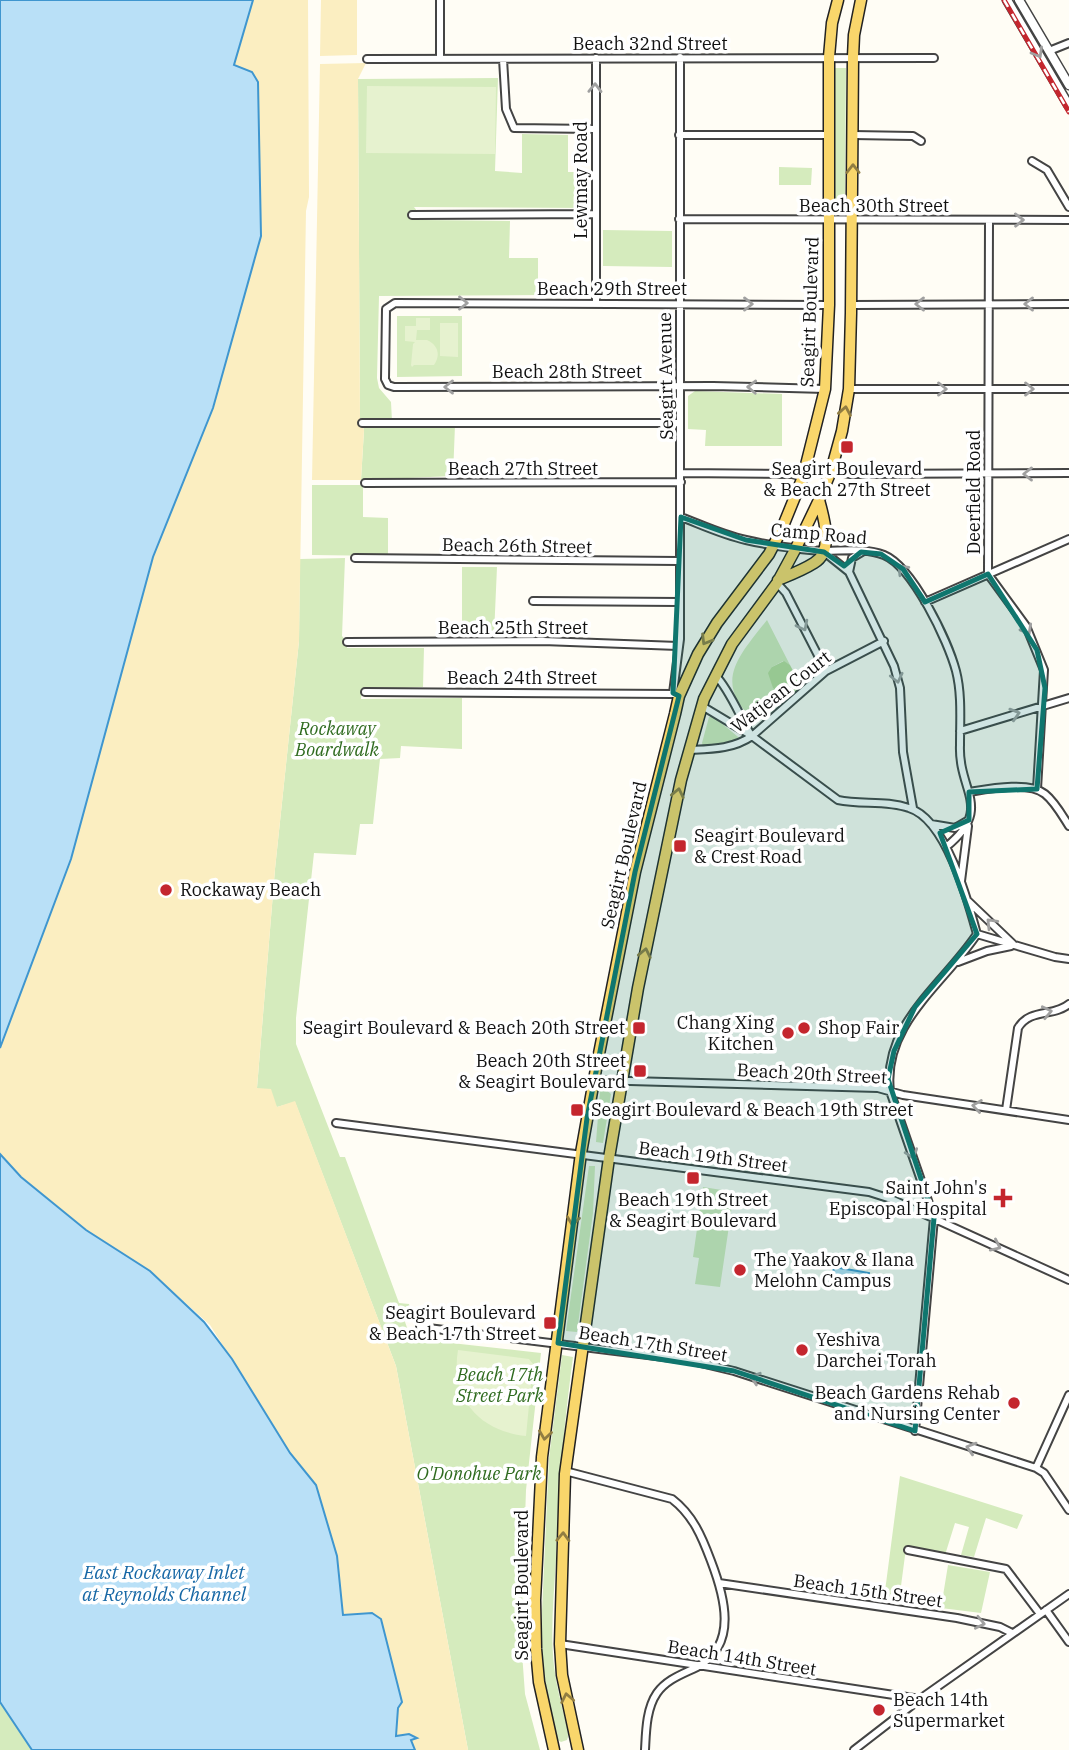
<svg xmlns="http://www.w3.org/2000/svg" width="1069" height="1750" font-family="'IBM Plex Serif',serif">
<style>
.green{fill:#d5ebbd}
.forest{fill:#b9dc9c}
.sand{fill:#fbeec1}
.pitch{fill:#e6f2cf}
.water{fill:#b9e0f7;stroke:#3f96cf;stroke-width:2}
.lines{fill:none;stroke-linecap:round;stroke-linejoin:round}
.minor-casing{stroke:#444;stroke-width:10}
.tertiary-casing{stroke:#444;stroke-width:11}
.primary-casing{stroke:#222;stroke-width:13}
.minor{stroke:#fff;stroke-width:6}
.tertiary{stroke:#fff;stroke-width:8}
.primary{stroke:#f9d66b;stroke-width:10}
.rail-casing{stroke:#c4262e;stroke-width:5}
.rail{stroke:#fff;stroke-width:2.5;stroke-dasharray:8;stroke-linecap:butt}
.oneway{stroke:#a0a0a0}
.oneway2{stroke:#917d42}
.marked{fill:#0f766e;fill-opacity:0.2;stroke:#0f766e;stroke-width:5;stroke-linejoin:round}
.poi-dot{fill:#c4262e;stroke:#fff;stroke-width:2.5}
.labels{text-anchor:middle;stroke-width:7;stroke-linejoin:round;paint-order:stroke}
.street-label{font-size:18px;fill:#111;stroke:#fff}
.poi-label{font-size:18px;fill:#111;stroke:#fff;text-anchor:start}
.park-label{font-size:18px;font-style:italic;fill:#2f6b1f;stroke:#fff}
.water-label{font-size:19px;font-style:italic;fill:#1768a6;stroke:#fff}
</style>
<rect width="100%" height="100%" fill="#fffdf5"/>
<path class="green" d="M835 68H846L845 208H835Z
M498 78 495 171 522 173V134L568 135V172H589L588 208 414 207 424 220 510 221 509 258H538V295L379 296 377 378 379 388 391 402 392 421 360 420 358 79Z
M779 167 812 168 811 185H779Z
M603 230 672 231V267L603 266Z
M397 316H462V376L397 377Z
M695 391 782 394V446H705L706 430 688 429V396Z
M362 424 455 425 453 476 361 480 364 430Z
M312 485H363V517L388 518V556L312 555Z
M345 558 342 636 347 642V648H424L423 687 362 690 361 699 462 698V749L401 746 400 758 380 759 373 824H360L356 855 314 853 296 1018V1044L340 1157H345L399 1303 409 1304 413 1320 404 1319 412 1342 415 1339 541 1353 526 1490 521 1639 525 1694 540 1750H468L396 1366 295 1102 277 1107 257 1088 275 869 299 641 300 559Z
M462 567H497L494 635H462Z
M767 620 790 665 783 661 772 667 773 688 783 700 756 722C711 683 739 656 767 620Z
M709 717H714L743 741 703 746 702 743Z
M605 1089 611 1094 603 1143 596 1142 600 1091Z
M589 1166H595L593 1213 577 1332 566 1331Z
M703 1187 734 1192 720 1287 695 1284 699 1258 693 1257Z
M562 1355 573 1357C564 1424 558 1491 556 1559 554 1594 550 1631 554 1666 557 1689 563 1712 569 1734L567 1740 561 1742 558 1740 549 1705 542 1660V1611L549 1458Z
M900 1476 1023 1515 1017 1529 986 1518 974 1557 961 1555 969 1527 955 1523 945 1555 906 1548 899 1601 884 1599Z
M948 1565 990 1572 981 1613 941 1608Z
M0 1702 32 1750H0Z"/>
<path class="forest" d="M784 661 790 665 800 684 797 692 783 700 773 688 768 673 772 667Z"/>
<path class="sand" d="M253 0H308L309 197 306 211 299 641 275 869 257 1088 271 1089 277 1107 295 1101 396 1366 468 1750H415L411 1740 416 1738 396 1737 398 1708 372 1613 343 1615 337 1556 316 1485 290 1453 210 1325 150 1271 86 1230 39 1192 12 1168 0 1154V1048L71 859 153 557 213 408 261 236 258 82 252 72 234 66Z
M321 0H357V55L320 56Z
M366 63 358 79 360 420 364 430 361 480H312L320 64Z"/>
<path class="pitch" d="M367 86 496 87 495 154 366 153Z
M416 318H430V330H417L416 340H427C438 345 441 355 434 365H414L412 367 411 365 413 344 415 342 405 341V326H416Z
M440 323H458V357L440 356Z
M458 1350 529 1359 533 1364 526 1436C479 1431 450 1398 458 1350Z"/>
<path class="water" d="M0 0H253L234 65 252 72 258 82 261 236 213 408 153 557 71 859 0 1048Z
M0 1154 21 1177 86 1230 150 1271 204 1322 232 1359 290 1453 316 1485 337 1556 343 1615 372 1613 381 1619 402 1702 398 1708 396 1736 409 1734 417 1738 411 1740 415 1750H32L0 1702Z
M834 1267 869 1273 867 1285 832 1279Z"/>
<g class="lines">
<defs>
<path id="minor" d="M1049 51 1069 43
M596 58V303
M367 59 934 58
M440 59V0
M503 59 506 109 514 128 595 129
M679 135H828
M853 135 913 136 921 141
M1032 161 1047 170 1069 207
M412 215 595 214
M679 219 1069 220
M989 221 988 574 1026 626 1044 670 1037 789
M852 305 1069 304
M825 389 713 386 394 387 388 385 385 379 386 309 395 303 829 305
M849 389H1069
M362 423H680
M831 471 850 474 1069 473
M681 473 792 474 803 477
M365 483 681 482
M681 517C702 525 723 535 746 540 767 545 789 548 810 550 833 553 861 546 884 555 913 567 948 641 956 671 962 694 960 721 960 745 958 792 994 808 946 847
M824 552 849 572 894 666 900 688 903 752 913 808
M355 558 679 561
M849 572 852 558 862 552
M777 583 786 593 826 671
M533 601 680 602
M925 602 1069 539
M347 642 543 641 678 646
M716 676C729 689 740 717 751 735
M365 692 674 694
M673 693 680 639V57
M702 706 752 736 838 800C861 805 886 800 909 808 946 819 968 901 977 934
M960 731 1069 698
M690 750C712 749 733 749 752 736L826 671 884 641
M969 792C988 789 1029 781 1045 794 1055 802 1062 815 1069 826
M931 824 955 828 967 821
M961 881 968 826
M968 901 1013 944
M977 934 1055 957 1069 959
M958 962 987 951 1011 946
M594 1080 878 1088 903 1095 1069 1120
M1006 1110 1018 1028C1030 1008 1054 1017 1069 1004
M336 1123 869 1192 891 1199 1069 1280
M420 1327 688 1360 734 1371 1036 1468 1044 1473 1069 1510
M915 1431 934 1218 890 1091C882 1024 944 984 977 934
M1036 1468 1069 1395
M565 1471 672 1499C693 1515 702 1537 711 1561 724 1595 739 1645 697 1667 683 1674 667 1679 657 1693 646 1709 646 1732 645 1750
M908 1550 1006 1569 1040 1614
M719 1583 957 1618 1000 1627 1012 1633
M1046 1610 1069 1642
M560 1644 920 1699
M854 1750 920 1699 1069 1594"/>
<path id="tertiary" d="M1007 0 1069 106
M1019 0 1069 85"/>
<path id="primary" d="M778 580C790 575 803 570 814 563 834 552 824 518 819 500
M554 1750 539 1682 536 1649 535 1600 542 1457 581 1153 596 1069 635 872 675 714 679 696 698 654 717 623 769 554 781 531 803 477 825 389 829 305V57L832 23 838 0
M578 1750 562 1675 560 1644 565 1474 609 1158 638 988 681 780 704 699 732 644 777 583 796 548 819 500 831 471 842 431 849 389 851 313 853 57 854 35 861 0"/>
</defs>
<use href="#minor" class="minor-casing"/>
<use href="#tertiary" class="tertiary-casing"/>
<use href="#primary" class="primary-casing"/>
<use href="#minor" class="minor"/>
<use href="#tertiary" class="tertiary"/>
<use href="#primary" class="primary"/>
<defs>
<path id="rail" d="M1004 0 1069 112"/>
</defs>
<use href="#rail" class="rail-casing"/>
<use href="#rail" class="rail"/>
</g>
<defs><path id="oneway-chevron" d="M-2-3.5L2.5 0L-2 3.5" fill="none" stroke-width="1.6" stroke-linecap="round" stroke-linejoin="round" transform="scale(1.75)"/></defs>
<g class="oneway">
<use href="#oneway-chevron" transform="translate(1038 53) rotate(60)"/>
<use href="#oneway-chevron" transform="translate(595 88) rotate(-89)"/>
<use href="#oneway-chevron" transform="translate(1019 220) rotate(-1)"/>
<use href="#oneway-chevron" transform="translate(463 303)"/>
<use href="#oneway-chevron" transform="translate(748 304)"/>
<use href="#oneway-chevron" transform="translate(920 304) rotate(180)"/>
<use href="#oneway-chevron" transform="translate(1029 304) rotate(-180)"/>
<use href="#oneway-chevron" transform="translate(449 387) rotate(180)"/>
<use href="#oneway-chevron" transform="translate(752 387) rotate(-178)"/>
<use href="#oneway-chevron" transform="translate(942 389)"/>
<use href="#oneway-chevron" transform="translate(1029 389)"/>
<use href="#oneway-chevron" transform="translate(1028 474) rotate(180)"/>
<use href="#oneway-chevron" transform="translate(902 569) rotate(-133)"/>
<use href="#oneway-chevron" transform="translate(803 626) rotate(63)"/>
<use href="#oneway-chevron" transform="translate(1027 630) rotate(61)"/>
<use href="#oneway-chevron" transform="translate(897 678) rotate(77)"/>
<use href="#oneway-chevron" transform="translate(1015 714) rotate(-17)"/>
<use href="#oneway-chevron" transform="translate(991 923) rotate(-134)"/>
<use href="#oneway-chevron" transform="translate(1047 1012) rotate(-12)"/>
<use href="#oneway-chevron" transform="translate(977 1106) rotate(-172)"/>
<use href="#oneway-chevron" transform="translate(912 1154) rotate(71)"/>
<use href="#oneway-chevron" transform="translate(996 1246) rotate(25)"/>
<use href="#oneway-chevron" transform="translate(755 1378) rotate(-162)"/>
<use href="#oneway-chevron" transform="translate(971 1448) rotate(-163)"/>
<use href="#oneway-chevron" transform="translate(980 1623) rotate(12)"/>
</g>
<g class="oneway2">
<use href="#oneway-chevron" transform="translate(853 169) rotate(-90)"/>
<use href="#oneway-chevron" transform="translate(845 411) rotate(-80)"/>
<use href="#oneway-chevron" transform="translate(706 640) rotate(121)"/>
<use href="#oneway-chevron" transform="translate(678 793) rotate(-78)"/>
<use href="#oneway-chevron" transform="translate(645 953) rotate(-78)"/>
<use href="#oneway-chevron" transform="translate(573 1221) rotate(97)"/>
<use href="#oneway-chevron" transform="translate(545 1435) rotate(98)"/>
<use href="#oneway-chevron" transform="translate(563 1537) rotate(-88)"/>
<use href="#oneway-chevron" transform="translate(567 1698) rotate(-101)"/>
</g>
<path class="marked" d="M681 517 746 540 824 552 844 566 861 552 881 554 903 569 925 602 988 574 1037 650 1045 688 1037 789 969 792V820L940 833 977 934 915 1007 894 1051 888 1079 934 1218 915 1431 734 1371 558 1343 587 1118 635 872 679 696 673 693Z"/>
<g class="poi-dot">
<rect x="840" y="440" width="14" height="14" rx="3.5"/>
<rect x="673" y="839" width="14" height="14" rx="3.5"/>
<circle cx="166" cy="890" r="7"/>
<rect x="632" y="1021" width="14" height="14" rx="3.5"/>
<circle cx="804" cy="1028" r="7"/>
<circle cx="788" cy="1033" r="7"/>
<rect x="633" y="1064" width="14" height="14" rx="3.5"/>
<rect x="570" y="1103" width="14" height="14" rx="3.5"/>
<rect x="686" y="1171" width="14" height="14" rx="3.5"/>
<path d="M999.5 1187.5h7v7h7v7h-7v7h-7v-7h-7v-7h7z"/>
<circle cx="740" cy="1270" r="7"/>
<rect x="543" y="1316" width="14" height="14" rx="3.5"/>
<circle cx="802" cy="1350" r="7"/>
<circle cx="1014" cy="1403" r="7"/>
<circle cx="879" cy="1710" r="7"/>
</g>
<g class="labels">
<g class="street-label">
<text x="650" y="50">Beach 32nd Street</text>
<text transform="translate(581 180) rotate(-90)" y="6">Lewmay Road</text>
<text x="874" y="212">Beach 30th Street</text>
<text x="612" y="295">Beach 29th Street</text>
<text transform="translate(810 312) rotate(-88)" y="6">Seagirt Boulevard</text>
<text x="567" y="378">Beach 28th Street</text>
<text transform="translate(666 376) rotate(-91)" y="6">Seagirt Avenue</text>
<text x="523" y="475">Beach 27th Street</text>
<text transform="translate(974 492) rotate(-90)" y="6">Deerfield Road</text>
<text transform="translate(819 534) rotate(5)" y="6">Camp Road</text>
<text transform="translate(517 546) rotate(1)" y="6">Beach 26th Street</text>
<text x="513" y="634">Beach 25th Street</text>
<text x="522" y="684">Beach 24th Street</text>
<text transform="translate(781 692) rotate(-38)" y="6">Watjean Court</text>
<text transform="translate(624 855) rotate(-77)" y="6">Seagirt Boulevard</text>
<text transform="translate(812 1074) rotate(3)" y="6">Beach 20th Street</text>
<text transform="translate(713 1157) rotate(7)" y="6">Beach 19th Street</text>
<text transform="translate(653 1344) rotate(9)" y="6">Beach 17th Street</text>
<text transform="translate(522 1585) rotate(-90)" y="6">Seagirt Boulevard</text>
<text transform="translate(868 1591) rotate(8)" y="6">Beach 15th Street</text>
<text transform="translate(742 1658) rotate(9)" y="6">Beach 14th Street</text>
</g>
<g class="poi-label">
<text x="847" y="475" text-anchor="middle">Seagirt Boulevard<tspan x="847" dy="21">&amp; Beach 27th Street</tspan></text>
<text x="694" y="842">Seagirt Boulevard<tspan x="694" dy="21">&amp; Crest Road</tspan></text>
<text x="180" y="896">Rockaway Beach</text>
<text x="774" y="1029" text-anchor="end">Chang Xing<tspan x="774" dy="21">Kitchen</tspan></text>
<text x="625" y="1034" text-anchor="end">Seagirt Boulevard &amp; Beach 20th Street</text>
<text x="818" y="1034">Shop Fair</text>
<text x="626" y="1067" text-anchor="end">Beach 20th Street<tspan x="626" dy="21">&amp; Seagirt Boulevard</tspan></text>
<text x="591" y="1116">Seagirt Boulevard &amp; Beach 19th Street</text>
<text x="987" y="1194" text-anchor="end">Saint John's<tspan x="987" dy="21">Episcopal Hospital</tspan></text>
<text x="693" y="1206" text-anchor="middle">Beach 19th Street<tspan x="693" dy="21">&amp; Seagirt Boulevard</tspan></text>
<text x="754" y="1266">The Yaakov &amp; Ilana<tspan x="754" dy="21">Melohn Campus</tspan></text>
<text x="536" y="1319" text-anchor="end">Seagirt Boulevard<tspan x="536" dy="21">&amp; Beach 17th Street</tspan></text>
<text x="816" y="1346">Yeshiva<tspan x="816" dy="21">Darchei Torah</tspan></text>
<text x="1000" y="1399" text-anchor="end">Beach Gardens Rehab<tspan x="1000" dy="21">and Nursing Center</tspan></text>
<text x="893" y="1706">Beach 14th<tspan x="893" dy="21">Supermarket</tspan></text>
</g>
<g class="park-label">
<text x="337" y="735">Rockaway<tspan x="337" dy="21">Boardwalk</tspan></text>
<text x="500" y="1381">Beach 17th<tspan x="500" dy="21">Street Park</tspan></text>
<text x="479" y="1480">O'Donohue Park</text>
</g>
<g class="water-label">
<text x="164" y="1579">East Rockaway Inlet<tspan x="164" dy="22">at Reynolds Channel</tspan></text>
</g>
</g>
</svg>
